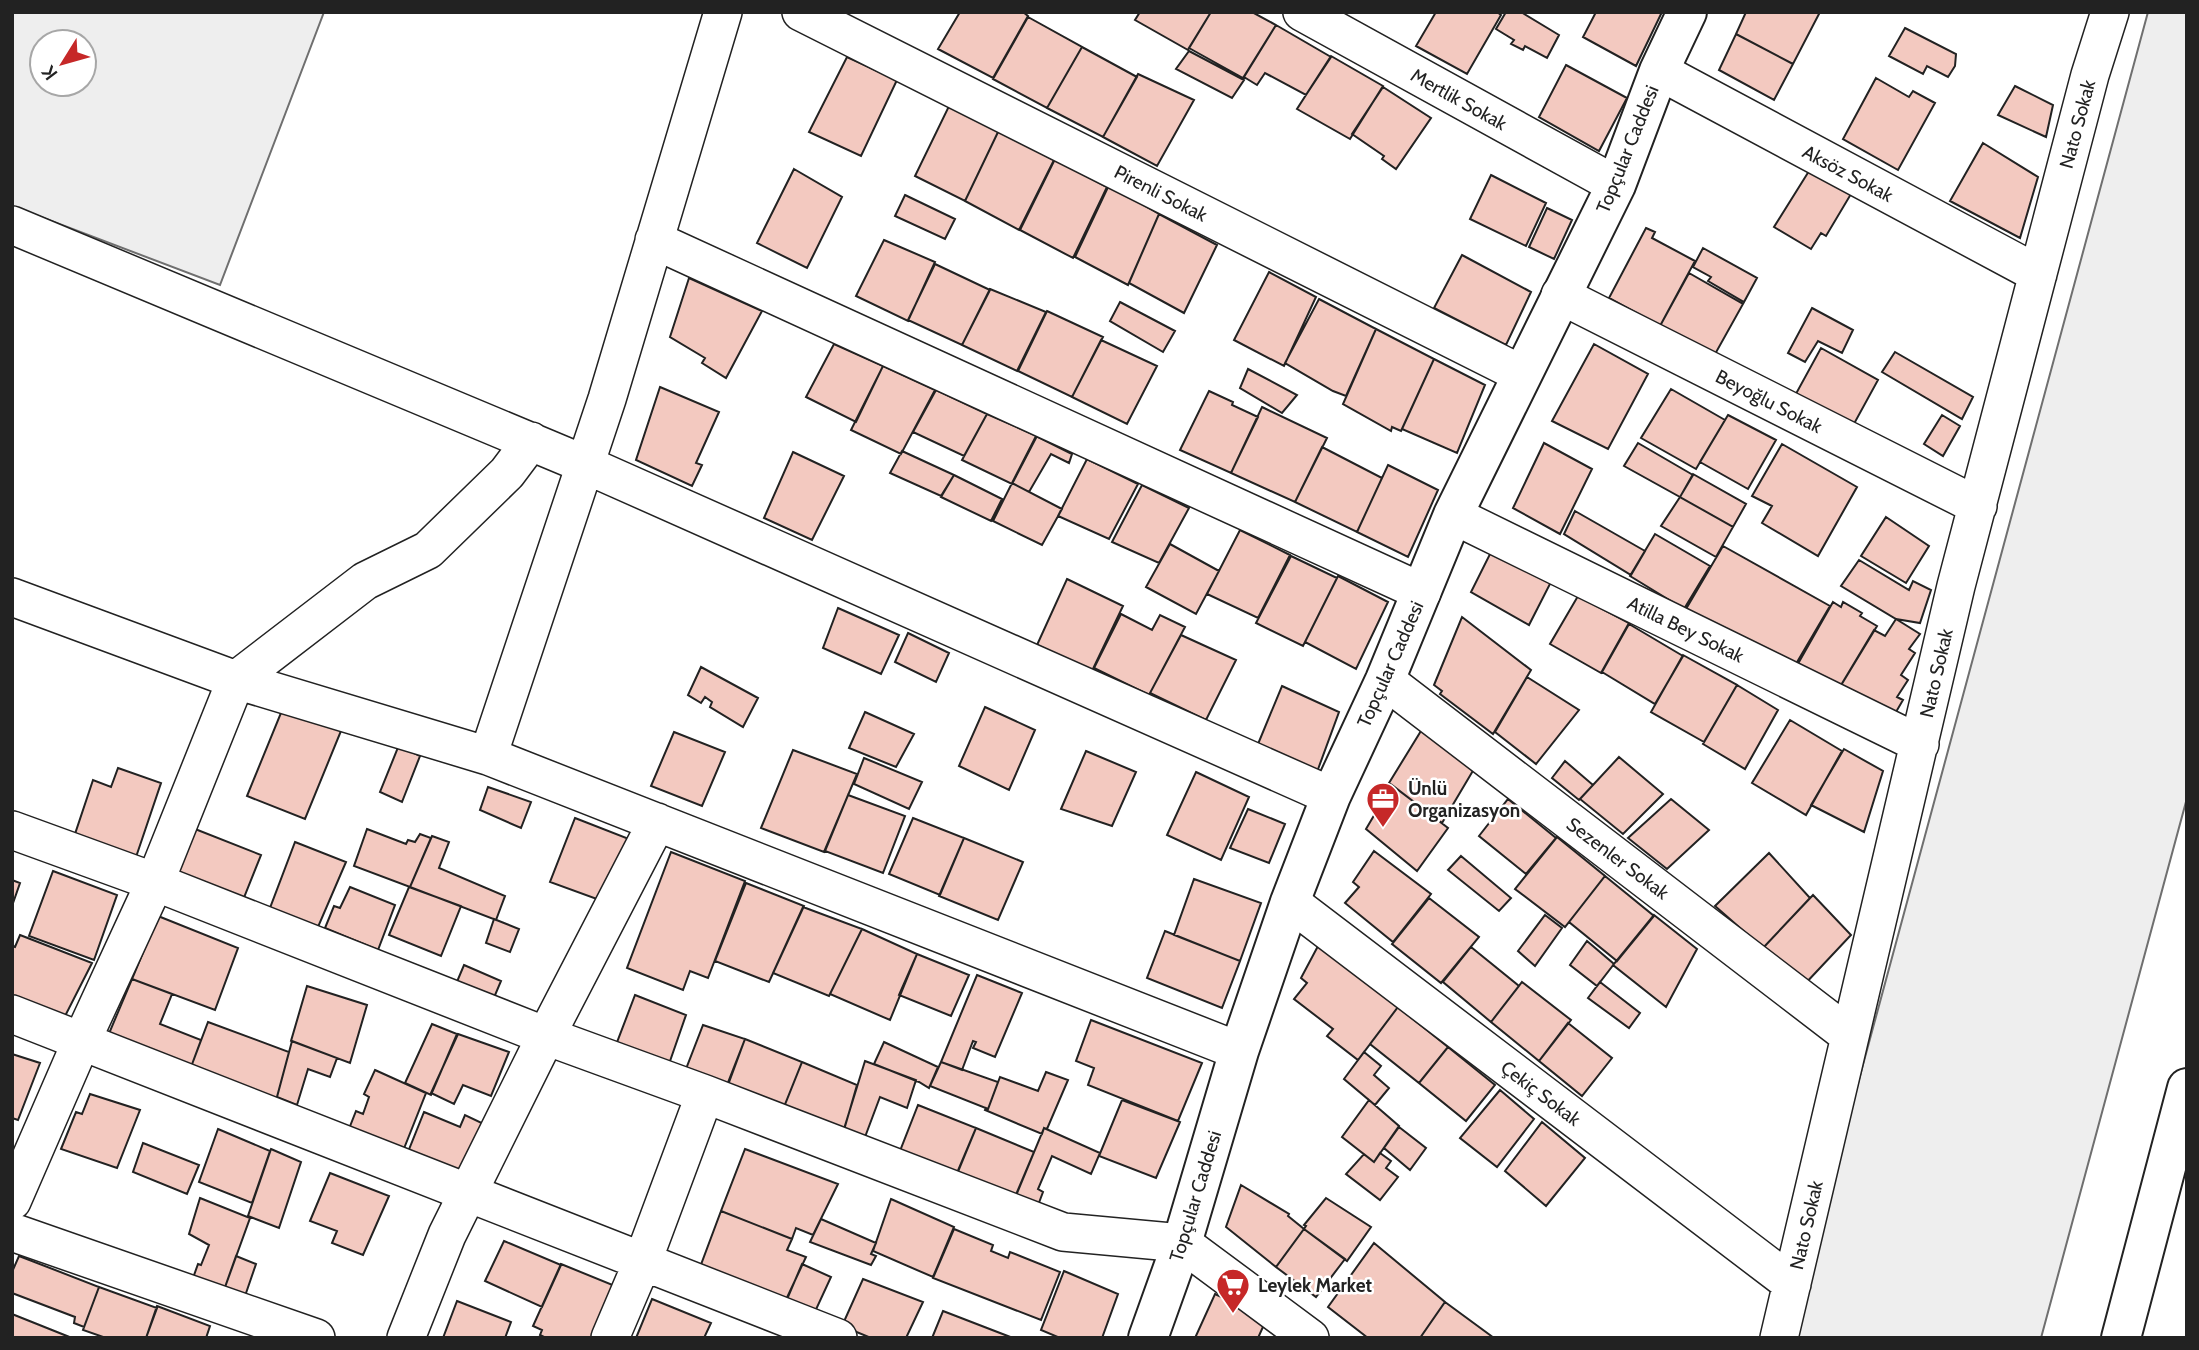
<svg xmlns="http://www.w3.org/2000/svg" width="2199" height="1350" font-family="Cabin,sans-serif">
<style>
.green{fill:#eee;stroke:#6f6f6f;stroke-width:2;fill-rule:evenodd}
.building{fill:#f3c9c0;stroke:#222;stroke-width:2}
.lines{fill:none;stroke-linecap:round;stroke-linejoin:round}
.minor-casing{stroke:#222;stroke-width:40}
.tertiary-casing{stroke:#222;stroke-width:42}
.trunk-casing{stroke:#222;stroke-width:42}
.minor{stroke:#fff;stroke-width:37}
.tertiary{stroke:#fff;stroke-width:38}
.trunk{stroke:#fff;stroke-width:38}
.labels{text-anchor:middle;stroke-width:5;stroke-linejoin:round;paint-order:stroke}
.street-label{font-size:19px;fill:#222;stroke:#fff}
.poi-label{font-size:19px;font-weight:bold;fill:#222;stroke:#fff;text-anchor:start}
</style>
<rect width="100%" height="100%" fill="#fff"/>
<path class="green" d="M12 12H324L220 285 12 206ZM42 42H84V84H42Z
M2148 12H2187V798L2041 1338H1789Z"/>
<path class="building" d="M960 12H1023L1028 16 993 78 938 49Z
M1140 12H1211L1188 50 1135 20Z
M1211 12H1252L1276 25 1243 78 1189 48Z
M1436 12H1497L1501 15 1467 74 1416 46Z
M1506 12H1521L1559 35 1547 58 1525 46 1523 50 1511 44 1514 40 1496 29Z
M1596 12H1662L1636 66 1583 37Z
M1746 12H1820L1793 64 1736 34Z
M1028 17 1082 47 1047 108 993 79Z
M1276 25 1331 57 1306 95 1265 73 1257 85 1244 77Z
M1905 28 1956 54 1955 66 1948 77 1927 66 1923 74 1889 56Z
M1736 34 1793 64 1774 100 1719 70Z
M1082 47 1137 77 1103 137 1047 108Z
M1189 51 1244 80 1232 98 1176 69Z
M1331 56 1383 86 1350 139 1297 109Z
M847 57 897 80 861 156 809 132Z
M1566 65 1627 98 1599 151 1539 117Z
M1138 74 1194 100 1157 166 1103 137Z
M1876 78 1909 97 1913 91 1935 103 1898 170 1843 139Z
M2015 86 2053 105 2046 137 1998 115Z
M1383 87 1431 118 1396 169 1382 159 1384 156 1352 134Z
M950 104 999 130 965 201 915 176Z
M999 130 1054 160 1019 230 965 201Z
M1983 143 2038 177 2020 238 1950 201Z
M1055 159 1107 187 1073 258 1020 230Z
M794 169 842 197 807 268 757 243Z
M1809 171 1851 194 1826 236 1821 233 1811 249 1774 227Z
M1491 175 1546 203 1526 246 1470 219Z
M1109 185 1159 214 1128 285 1075 257Z
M905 195 955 219 945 239 895 216Z
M1547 208 1572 220 1554 259 1529 247Z
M1159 214 1217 245 1184 313 1129 283Z
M1646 228 1655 232 1652 238 1695 261 1660 326 1609 298Z
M884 240 935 262 908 321 856 296Z
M1703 248 1757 278 1744 302 1708 281 1711 277 1693 267Z
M1462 255 1531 292 1506 345 1434 308Z
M935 264 990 290 962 345 908 320Z
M1269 272 1316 297 1284 366 1234 340Z
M1689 273 1743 304 1714 356 1660 326Z
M689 278 762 311 726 378 702 363 705 358 670 337Z
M990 289 1046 312 1017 371 962 345Z
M1319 299 1376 329 1346 396 1333 391 1285 363Z
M1120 302 1175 331 1163 352 1110 321Z
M1812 308 1853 330 1842 353 1818 341 1805 362 1788 353Z
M1047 311 1103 337 1072 397 1018 371Z
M1376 329 1434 359 1401 431 1392 427 1391 431 1343 404Z
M1101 340 1157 366 1127 424 1072 397Z
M834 344 883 366 856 422 806 397Z
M1594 344 1648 374 1608 449 1552 421Z
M1821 348 1878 380 1849 433 1792 401Z
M1895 352 1973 397 1962 419 1882 372Z
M1434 359 1485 385 1457 453 1402 429Z
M883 366 935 390 901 454 851 430Z
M1248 369 1297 395 1282 413 1240 388Z
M660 387 719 412 696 463 702 465 692 486 636 460Z
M1671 389 1725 420 1696 469 1641 438Z
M936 390 987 414 964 456 913 432Z
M1209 391 1233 402 1232 405 1258 417 1231 473 1180 450Z
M1262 407 1327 438 1295 502 1231 473Z
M987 414 1037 436 1012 484 962 460Z
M1728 415 1776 440 1748 489 1700 462Z
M1942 415 1960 426 1943 456 1924 444Z
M1036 436 1072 454 1069 463 1051 454 1029 492 1012 483Z
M1544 443 1592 469 1560 534 1513 508Z
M1638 443 1693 475 1680 497 1624 466Z
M1782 444 1857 487 1818 556 1762 523 1772 506 1752 496Z
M1322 447 1382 478 1357 532 1295 502Z
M902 451 954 475 941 496 890 473Z
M793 452 844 476 812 540 764 518Z
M1087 459 1138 484 1109 539 1058 516Z
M1388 465 1438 490 1408 557 1357 532Z
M1693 474 1746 504 1733 527 1680 497Z
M954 475 1002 499 991 521 941 497Z
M1012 483 1062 509 1042 545 993 521Z
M1142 485 1189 508 1159 563 1112 542Z
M1680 497 1733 527 1716 557 1661 526Z
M1575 511 1645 551 1631 575 1564 534Z
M1886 517 1929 546 1906 583 1861 556Z
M1240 530 1290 555 1258 618 1207 594Z
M1655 534 1710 566 1684 609 1630 576Z
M1170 544 1219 571 1196 614 1146 587Z
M1723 546 1830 606 1793 669 1686 609Z
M1493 548 1552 580 1529 625 1471 592Z
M1291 556 1337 578 1303 646 1256 623Z
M1859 560 1909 590 1913 581 1931 590 1920 623 1896 619 1841 586Z
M1338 576 1388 602 1356 669 1305 642Z
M1067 579 1123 606 1092 671 1037 645Z
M1578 596 1629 623 1601 673 1550 644Z
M1833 602 1841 607 1843 602 1862 613 1860 616 1877 626 1837 692 1795 669Z
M838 608 899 635 881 674 823 648Z
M1121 614 1152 630 1160 615 1185 627 1149 695 1094 668Z
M1462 617 1531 670 1493 734 1440 694 1442 691 1434 685Z
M1896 619 1920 634 1909 649 1915 653 1901 675 1908 680 1897 697 1903 700 1889 724 1835 695 1874 630 1885 636Z
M1629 624 1683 656 1655 704 1602 672Z
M908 633 949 653 936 682 895 662Z
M1181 635 1236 660 1206 720 1150 693Z
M1683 655 1737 685 1704 742 1651 712Z
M701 667 758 698 743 727 710 707 712 702 705 697 701 703 688 695Z
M1527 677 1579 710 1536 764 1495 732Z
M1737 685 1778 710 1745 769 1703 744Z
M1282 686 1339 712 1317 772 1258 744Z
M285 703 343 726 305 819 247 796Z
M985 707 1035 730 1009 790 959 766Z
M865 712 914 734 896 767 849 748Z
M1790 720 1842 751 1806 815 1752 783Z
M1424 726 1474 769 1442 823 1389 783Z
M674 732 725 752 702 806 651 786Z
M399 745 420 756 402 802 380 792Z
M1844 749 1883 771 1864 832 1811 805Z
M793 750 857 774 824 852 761 828Z
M1086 751 1136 772 1112 826 1061 809Z
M1619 757 1663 794 1623 834 1580 799Z
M864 758 922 782 909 809 854 784Z
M1565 761 1593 785 1579 800 1552 778Z
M118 768 161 783 135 860 74 837 93 780 111 787Z
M1196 772 1249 797 1221 860 1167 835Z
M1392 785 1448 828 1417 871 1366 829Z
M488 787 531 802 521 828 480 810Z
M848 795 905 816 883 873 825 851Z
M1508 799 1556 838 1526 874 1479 836Z
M1671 799 1709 830 1667 869 1628 838Z
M1248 809 1285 824 1269 863 1230 848Z
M575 818 629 839 605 902 550 882Z
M913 818 964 838 940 895 889 874Z
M190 827 261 855 243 900 174 874Z
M367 829 406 844 408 840 415 842 420 834 431 838 410 887 354 866Z
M432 836 449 842 439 868 505 896 496 920 410 887Z
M1557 837 1605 876 1565 927 1515 889Z
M964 838 1023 862 998 920 939 896Z
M295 842 346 862 318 927 270 908Z
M1374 851 1431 894 1393 942 1345 903 1359 887 1353 882Z
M671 852 745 881 708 978 690 971 683 990 627 968Z
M1769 853 1810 898 1763 948 1715 906Z
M1461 856 1511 898 1499 911 1448 870Z
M53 871 117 895 94 960 29 936Z
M1605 876 1654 916 1617 961 1569 922Z
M1194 879 1261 903 1240 961 1174 935Z
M12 880 20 883 12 906Z
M746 883 804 906 769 982 715 961Z
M350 887 395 905 378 950 325 928 334 906 340 908Z
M409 887 461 906 441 956 389 935Z
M1813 895 1851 935 1803 986 1763 948Z
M1429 898 1479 937 1441 983 1392 944Z
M803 907 862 929 829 996 773 973Z
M1545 915 1562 928 1535 966 1518 951Z
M1654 915 1697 949 1666 1007 1613 965Z
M158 916 238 948 215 1010 132 979Z
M494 919 519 929 510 952 486 943Z
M862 929 917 954 890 1020 830 994Z
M1165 931 1240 961 1222 1008 1147 978Z
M20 935 92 963 60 1026 12 1007V946L15 947Z
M1587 941 1614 964 1597 986 1570 965Z
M1318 946 1398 1007 1358 1060 1327 1036 1333 1029 1294 999 1307 983 1301 978Z
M1471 947 1519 986 1491 1022 1443 982Z
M917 954 969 975 951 1016 899 995Z
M464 965 501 981 493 1000 456 984Z
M977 975 1022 993 995 1057 973 1048 976 1042 973 1041 962 1070 941 1062Z
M132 979 172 994 160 1024 201 1040 188 1075 105 1043Z
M1522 982 1571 1020 1539 1061 1491 1022Z
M1600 982 1640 1013 1629 1028 1588 998Z
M307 986 367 1005 350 1063 291 1041Z
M635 995 686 1015 669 1064 616 1045Z
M1398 1007 1448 1047 1419 1083 1370 1044Z
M1091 1020 1202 1063 1178 1121 1088 1085 1094 1068 1076 1061Z
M208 1022 289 1052 274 1108 188 1075Z
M1568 1023 1612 1058 1582 1096 1539 1061Z
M432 1024 457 1034 431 1095 405 1083Z
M703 1025 745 1039 727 1085 686 1069Z
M458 1034 509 1052 491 1096 463 1085 454 1104 431 1093Z
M745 1039 802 1062 784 1107 728 1085Z
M292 1041 337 1058 330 1077 308 1069 297 1105 277 1097Z
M884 1042 938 1067 929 1088 919 1082 874 1064Z
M1448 1047 1495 1085 1466 1121 1419 1083Z
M1364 1052 1381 1066 1374 1075 1389 1088 1375 1105 1344 1079Z
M12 1054 40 1063 18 1120 12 1118Z
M865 1061 916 1080 907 1108 880 1097 865 1137 844 1129Z
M802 1062 857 1085 844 1130 784 1107Z
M941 1062 998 1082 988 1109 930 1086Z
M375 1070 426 1093 401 1156 347 1134 356 1111 363 1114 369 1097 364 1094Z
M1046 1072 1068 1080 1047 1129 1044 1128 1042 1134 985 1110 986 1108 988 1109 1000 1077 1038 1091Z
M1500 1090 1534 1119 1497 1167 1460 1138Z
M90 1094 140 1110 117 1168 61 1149 76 1112 82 1114Z
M1122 1100 1180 1122 1156 1178 1099 1156Z
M1369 1100 1399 1126 1374 1162 1342 1137Z
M918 1105 976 1128 957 1173 900 1151Z
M424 1112 460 1127 465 1115 488 1126 463 1179 406 1157Z
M1542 1122 1585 1158 1546 1206 1505 1171Z
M1399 1127 1426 1148 1410 1170 1384 1148Z
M976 1128 1034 1152 1015 1197 957 1174Z
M1044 1128 1100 1153 1091 1174 1052 1156 1038 1189 1043 1192 1037 1208 1015 1198Z
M218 1129 270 1151 252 1203 199 1182Z
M143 1143 199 1165 187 1194 133 1172Z
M271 1149 301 1162 279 1228 248 1216Z
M745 1149 838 1184 813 1235 796 1228 792 1239 721 1211Z
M1380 1153 1391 1161 1386 1168 1398 1177 1380 1200 1346 1174 1364 1154 1374 1162Z
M330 1173 389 1196 363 1255 332 1243 337 1231 310 1221Z
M1241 1185 1289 1214 1288 1216 1304 1229 1276 1267 1226 1227Z
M200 1198 250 1218 224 1290 193 1278 198 1264 201 1265 209 1245 189 1234Z
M1326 1198 1371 1227 1347 1261 1304 1229 1306 1226 1304 1225Z
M891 1199 954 1227 933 1277 873 1251Z
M721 1211 792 1239 787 1250 806 1257 784 1304 699 1270Z
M821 1219 876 1243 871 1254 876 1256 871 1265 810 1242Z
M954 1229 993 1245 991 1251 1008 1258 1010 1252 1060 1272 1041 1320 933 1278Z
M1304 1229 1345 1259 1316 1297 1276 1267Z
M504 1241 561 1265 542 1307 485 1281Z
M1374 1243 1445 1302 1420 1338H1368L1328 1307Z
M19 1256 99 1287 84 1327 74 1323 75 1317 12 1293V1272Z
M236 1256 256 1264 244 1299 224 1290Z
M561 1264 620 1288 599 1338H546L540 1335 542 1330 533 1326Z
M802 1264 831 1277 813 1316 785 1304Z
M1064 1271 1118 1294 1102 1338H1060L1041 1330Z
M863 1279 923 1302 906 1338H871L842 1326Z
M99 1287 157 1308 146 1338H106L83 1330Z
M1215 1294 1267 1318 1258 1338H1195Z
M652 1299 711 1323 704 1338H636Z
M457 1301 511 1322 505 1338H443Z
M1445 1302 1494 1338H1420Z
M157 1306 210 1326 206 1338H146Z
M943 1311 1013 1338H932Z
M12 1314 72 1338H12Z"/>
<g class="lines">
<defs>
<path id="minor" d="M801 12 1521 374
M1302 12 1616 185
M1659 71 2038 274
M12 225 584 464 1331 796
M654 240 1422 592
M1560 295 1978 506
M1453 515 1920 744
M12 597 236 680 488 756 1239 1051
M1385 680 1850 1036
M488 756 607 399 723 12
M12 830 155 882 546 1036 705 1094 1063 1232 1182 1243 1310 1338
M1290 902 1792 1284
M12 1014 838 1338
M12 1201 82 1040 155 882 236 680 365 581 428 550 507 473 531 441
M12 1232 316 1338
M406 1338 447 1235 546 1036 657 822
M610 1338 642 1263 705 1094
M1779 1338 1956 586 2090 75 2110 12"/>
<path id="tertiary" d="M1148 1338 1182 1243 1239 1051 1290 902 1331 796 1385 680 1453 515 1616 185 1659 71 1687 12"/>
<path id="trunk" d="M2121 1338 2187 1088"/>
</defs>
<use href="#minor" class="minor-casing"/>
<use href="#tertiary" class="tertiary-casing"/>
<use href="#trunk" class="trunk-casing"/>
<use href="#minor" class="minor"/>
<use href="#tertiary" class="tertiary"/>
<use href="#trunk" class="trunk"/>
</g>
<defs>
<symbol id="office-pin" viewBox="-11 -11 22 30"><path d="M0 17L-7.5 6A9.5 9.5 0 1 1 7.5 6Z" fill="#c62828" stroke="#fff"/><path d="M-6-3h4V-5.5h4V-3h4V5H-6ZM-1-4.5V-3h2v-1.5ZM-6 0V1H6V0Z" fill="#fff"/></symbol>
<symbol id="supermarket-pin" viewBox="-11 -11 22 30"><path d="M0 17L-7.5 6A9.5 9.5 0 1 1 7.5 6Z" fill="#c62828" stroke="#fff"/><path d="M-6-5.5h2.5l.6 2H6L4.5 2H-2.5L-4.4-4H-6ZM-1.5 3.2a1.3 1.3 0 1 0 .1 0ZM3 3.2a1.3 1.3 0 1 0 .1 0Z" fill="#fff"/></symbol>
</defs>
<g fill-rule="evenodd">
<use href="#office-pin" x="1364" y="780" width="38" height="52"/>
<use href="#supermarket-pin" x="1214" y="1266" width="38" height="52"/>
</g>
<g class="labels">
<g class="street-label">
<text transform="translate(1459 99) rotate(29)" y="7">Mertlik Sokak</text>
<text transform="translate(2077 124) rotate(-75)" y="7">Nato Sokak</text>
<text transform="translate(1627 149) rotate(-68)" y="7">Topçular Caddesi</text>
<text transform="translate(1848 173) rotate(28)" y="7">Aksöz Sokak</text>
<text transform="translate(1161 193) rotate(27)" y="7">Pirenli Sokak</text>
<text transform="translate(1769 401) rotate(27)" y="7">Beyoğlu Sokak</text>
<text transform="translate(1686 629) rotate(26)" y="7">Atilla Bey Sokak</text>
<text transform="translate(1390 664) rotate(-66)" y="7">Topçular Caddesi</text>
<text transform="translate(1936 673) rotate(-77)" y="7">Nato Sokak</text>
<text transform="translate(1618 858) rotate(37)" y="7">Sezenler Sokak</text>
<text transform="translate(1541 1093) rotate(37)" y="7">Çekiç Sokak</text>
<text transform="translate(1195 1196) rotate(-73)" y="7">Topçular Caddesi</text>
<text transform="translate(1806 1225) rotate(-77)" y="7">Nato Sokak</text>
</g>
<g class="poi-label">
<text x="1408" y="795">Ünlü<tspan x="1408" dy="22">Organizasyon</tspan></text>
<text x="1258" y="1292">Leylek Market</text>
</g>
</g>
<rect width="2199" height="1350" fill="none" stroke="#222222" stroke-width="28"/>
<g transform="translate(63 63) rotate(233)"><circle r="33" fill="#ffffff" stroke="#a7a7a7" stroke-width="2"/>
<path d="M0-5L12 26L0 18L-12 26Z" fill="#c62828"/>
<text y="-10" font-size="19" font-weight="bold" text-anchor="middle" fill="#222222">K</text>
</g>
</svg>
